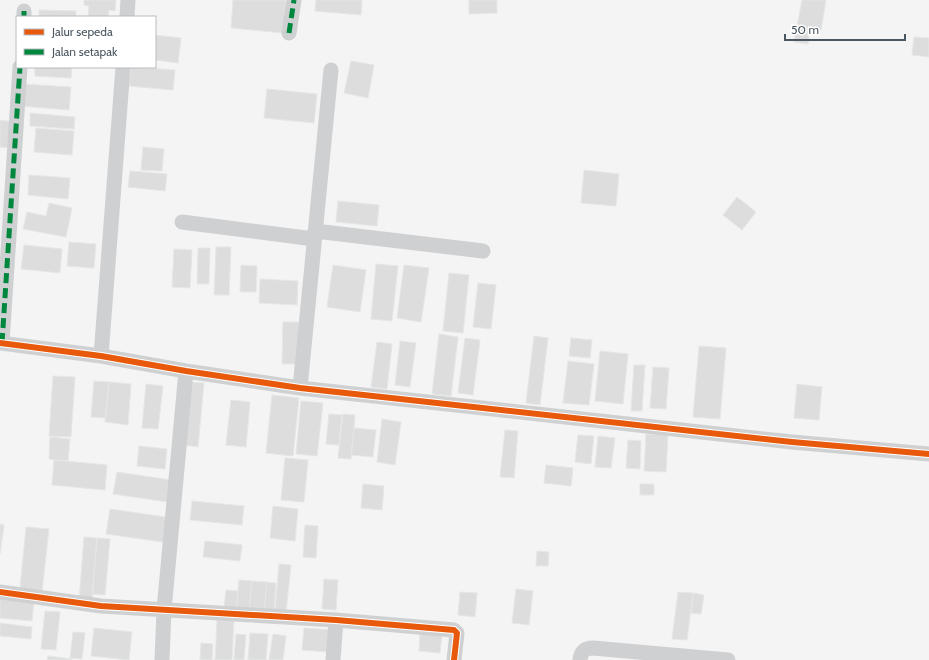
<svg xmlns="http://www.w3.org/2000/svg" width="929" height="660" font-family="Cabin,sans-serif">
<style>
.building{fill:#ddddde;stroke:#e5e6e7}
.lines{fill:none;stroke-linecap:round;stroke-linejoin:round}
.street{stroke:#ced0d2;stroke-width:15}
.quiet{stroke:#00873e;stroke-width:5;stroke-dasharray:10 5;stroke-linecap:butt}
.cycleway-casing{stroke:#fff;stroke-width:8}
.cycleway{stroke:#e8590c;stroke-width:6}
</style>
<rect width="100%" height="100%" fill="#f4f4f4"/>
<path class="building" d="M84 0H116L115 11 109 10 108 17H88L89 6 84 5Z
M233 0H286L283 33 231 28Z
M316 0H362L361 15 315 11Z
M469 0H497V13L469 14Z
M802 0H826L821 30 810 28 808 44 794 42Z
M39 10 76 11V17H39Z
M155 35 181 38 178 63 155 60Z
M914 37 929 38V57L912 55Z
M351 61 374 65 368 98 344 93Z
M35 67H72L71 78 35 76Z
M131 67 175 70 173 90 129 86Z
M23 84 71 87 69 110 21 106Z
M267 89 317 94 314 123 264 118Z
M30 113 75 117 74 129 30 126Z
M0 120 13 122 9 148 0 147Z
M36 128 74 131 72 155 34 152Z
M143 147 164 149 162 171 141 170Z
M584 170 619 174 616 206 581 203Z
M130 171 167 174 165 191 128 187Z
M29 175 70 178 68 199 28 195Z
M737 197 756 212 742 230 723 215Z
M338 201 379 205 377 226 336 222Z
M49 203 72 208 66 237 23 229 27 212 46 216Z
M69 242 96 244 94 268 67 266Z
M24 245 62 249 60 273 21 269Z
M216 247H231L229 295H214Z
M198 248H210L209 284H197Z
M174 249 192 250 190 288 172 287Z
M376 264 398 266 392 321 371 319Z
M241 265 257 266 256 292H240Z
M333 265 366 270 360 312 327 307Z
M404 265 429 268 421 322 397 318Z
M449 273 469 275 463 333 443 331Z
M260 279 298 281 297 305 259 303Z
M478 283 496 285 491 329 473 327Z
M283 322H299L298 364H282Z
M439 334 458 337 451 396 432 394Z
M534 336 548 338 540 405 526 403Z
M465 338 480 340 473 395 458 393Z
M571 338 592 340 590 358 569 356Z
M400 341 416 343 410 387 395 385Z
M377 342 392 344 387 389 371 387Z
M699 346 726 348 720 419 693 417Z
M600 351 628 354 623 404 595 401Z
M568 361 594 364 589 405 563 403Z
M634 365H645L642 411H631Z
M653 367 669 368 666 409 650 408Z
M53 376 75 377 71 437 49 436Z
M94 381 109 382 105 418 91 417Z
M109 382 131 384 128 425 105 422Z
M190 382 204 383 198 447 184 445Z
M146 384 163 386 158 429 142 428Z
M797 384 822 387 819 420 794 418Z
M272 395 299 398 293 456 266 453Z
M231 400 250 402 246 447 226 445Z
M301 401 323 403 317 456 296 454Z
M329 414 342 415 339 445 326 444Z
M343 414 355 415 351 459 338 458Z
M382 419 401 422 395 465 377 462Z
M354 428 376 430 373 457 351 455Z
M505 430 518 431 514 478 500 477Z
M646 434 668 435 666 472 644 471Z
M578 435 594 436 591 464 575 462Z
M598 436 615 438 611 468 595 467Z
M50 437 70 439 68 461 49 459Z
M628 440 641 441 640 469 626 468Z
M139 446 167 449 165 469 137 466Z
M285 458 308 460 304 502 281 500Z
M54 460 107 465 105 490 52 485Z
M546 465 573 468 571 486 544 483Z
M117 472 171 480 168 502 113 494Z
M363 484 384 486 382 510 361 508Z
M640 484H654V495H640Z
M192 501 244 506 242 525 190 520Z
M273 506 298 509 295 541 270 538Z
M110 509 166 517 163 542 106 534Z
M0 524 4 525 0 554Z
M305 525 318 526 316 558 303 557Z
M26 527 49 529 42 591 20 588Z
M84 537 97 538 92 602 79 601Z
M97 538 110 539 105 595 92 594Z
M205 541 242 545 240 561 203 557Z
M537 551 549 552 548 566H536Z
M279 564 291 565 286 613 275 612Z
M324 579 338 580 336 610 322 609Z
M239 580 252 581 249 610 236 609Z
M252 581 267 582 264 611 249 610Z
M267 582 276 583 274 612 264 611Z
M516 589 533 591 529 625 512 623Z
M226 590 238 591 236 609 224 608Z
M460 592 477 593 475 617 458 615Z
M678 592 693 593 687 640 672 639Z
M693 593 704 595 701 614 691 613Z
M0 597 34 600 32 621 0 618Z
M45 611 60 612 56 650 41 649Z
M217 620 234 621 232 660H215Z
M0 623 32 627 31 639 0 636Z
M94 628 132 632 129 660 91 656Z
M304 628 330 630 328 652 302 650Z
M73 632 85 633 82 659 70 658Z
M420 632 442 634 440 653 419 651Z
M250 633 268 634 266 660H248Z
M236 634 246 635 244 660H234Z
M273 634 286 636 283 660H269Z
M201 643 213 644 212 660H200Z
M48 656 72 659V660H47Z"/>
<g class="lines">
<path class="street" d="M24 17V11
M127 17 128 0
M289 33 294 0
M182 222 314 239
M315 231 483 251
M0 343 101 356 186 371 300 388 792 442 929 454
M2 343 20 67
M101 356 123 67
M300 388 331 70
M0 592 101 606 336 620 454 630 457 633 454 660
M162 660 164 610 186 371
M333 660 336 620
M580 660C581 652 584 648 593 648L728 660"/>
<path class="quiet" d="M24 17V11
M289 33 294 0
M2 343 20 67"/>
<defs>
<path id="cycleway" d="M0 343 101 356 186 371 300 388 792 442 929 454
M0 592 101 606 336 620 454 630 457 633 454 660"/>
</defs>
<use href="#cycleway" class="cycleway-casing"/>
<use href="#cycleway" class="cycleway"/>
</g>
<rect x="16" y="16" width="140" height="52" fill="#ffffff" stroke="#b7bbc0"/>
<rect x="24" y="29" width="20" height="6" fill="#e8590c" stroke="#b7bbc0"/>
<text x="52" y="36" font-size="12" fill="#4a5661">Jalur sepeda</text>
<rect x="24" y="49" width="20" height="6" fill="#00873e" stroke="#b7bbc0"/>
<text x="52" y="56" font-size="12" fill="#4a5661">Jalan setapak</text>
<path d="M785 34v6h120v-6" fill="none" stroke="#4a5661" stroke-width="2"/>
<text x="791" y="34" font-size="12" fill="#4a5661" stroke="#ffffff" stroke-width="3" paint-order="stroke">50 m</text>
</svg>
